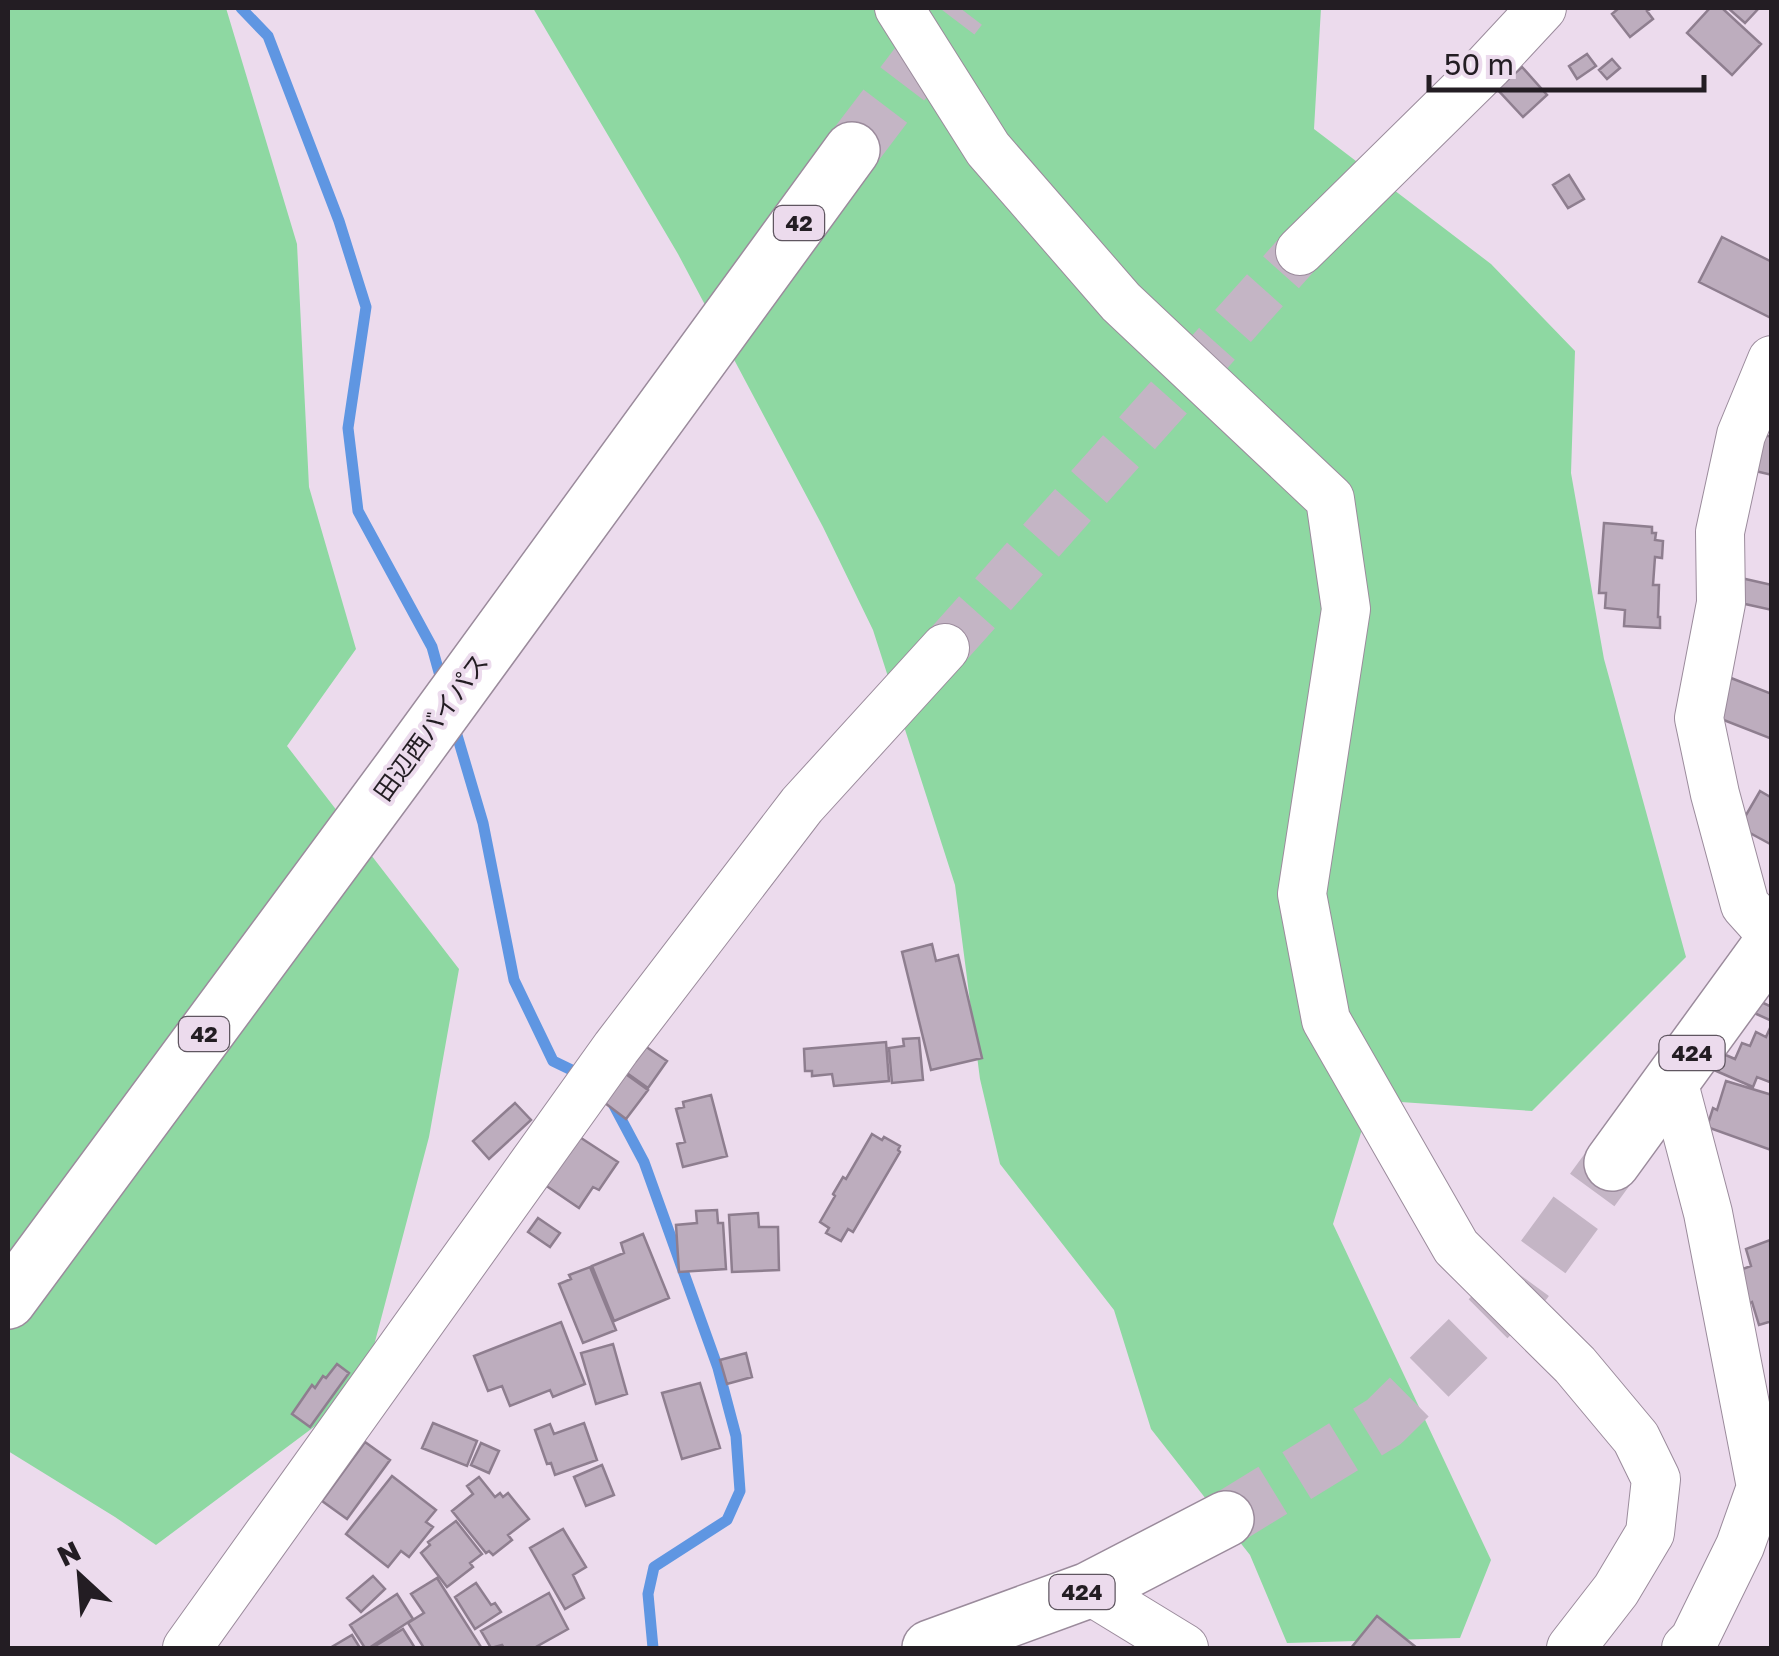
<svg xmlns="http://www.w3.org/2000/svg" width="1779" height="1656" font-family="'Golos Text','Noto Sans JP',sans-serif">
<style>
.green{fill:#8ed8a2}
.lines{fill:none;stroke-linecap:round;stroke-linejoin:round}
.stream{stroke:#5f96e2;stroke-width:11}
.building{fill:#bdadbe;stroke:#8e7e8f;stroke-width:2.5}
.minor-tunnel{stroke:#c4b5c5;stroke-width:48;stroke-dasharray:48 24;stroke-linecap:butt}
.highway-tunnel{stroke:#c4b5c5;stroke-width:55;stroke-dasharray:55 28;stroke-linecap:butt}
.minor-casing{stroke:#9b8b9c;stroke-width:50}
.highway-casing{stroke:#9b8b9c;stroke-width:58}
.minor{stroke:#fff;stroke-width:48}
.highway{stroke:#fff;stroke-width:55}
.labels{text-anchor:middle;stroke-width:8;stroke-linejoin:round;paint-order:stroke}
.shield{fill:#ecdbed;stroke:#5f5660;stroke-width:2.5}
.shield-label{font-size:22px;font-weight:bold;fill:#231d23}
.street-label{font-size:25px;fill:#231d23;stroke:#ecdbed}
</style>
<rect width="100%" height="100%" fill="#ecdbed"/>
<path class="green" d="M8 8H226L297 244 309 487 356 649 287 746 459 969 429 1137 362 1391 156 1545 115 1517 8 1451Z
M533 8H1321L1314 129 1491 264 1575 351 1571 473 1604 659 1686 957 1532 1111 1371 1100 1333 1224 1491 1560 1460 1638 1287 1643 1250 1555 1151 1429 1114 1310 1000 1164 980 1079 955 885 873 630 823 527 678 254Z"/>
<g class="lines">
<path class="stream" d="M241 8 268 36 339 221 366 307 348 428 358 511 432 647 442 683
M454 725 483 823 514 980 553 1061 584 1076
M611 1100 644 1162 718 1368 736 1436 740 1491 727 1520 654 1567 648 1594 653 1648"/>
</g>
<path class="building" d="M1619 8H1652L1647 11 1653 19 1630 37 1612 14Z
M1710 8H1722L1761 44 1732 75 1687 33Z
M1728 8H1759L1745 23Z
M1587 54 1596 66 1577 79 1569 66Z
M1612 59 1620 68 1607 79 1599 70Z
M1522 67 1547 95 1523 117 1497 89Z
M1569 175 1584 199 1568 208 1553 185Z
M1722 237 1772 262 1771 318 1699 282Z
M1760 434 1772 437V475L1747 469Z
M1604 523 1652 527V533H1656L1655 540 1663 541 1662 558 1655 557 1653 585H1659L1658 617H1660V628L1624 626 1625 610 1605 608 1606 593H1599Z
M1741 578 1772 585V610L1736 602Z
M1731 678 1772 694V739L1716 717Z
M1760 791 1772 798V845L1739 827Z
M932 944 936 961 958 955 982 1058 931 1070 902 952Z
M1757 1000 1772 1007V1021L1752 1012Z
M1770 1028 1772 1083 1757 1077 1753 1087 1714 1070 1721 1053 1735 1059 1742 1043 1750 1046 1756 1032 1766 1037Z
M919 1038 923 1080 892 1083 889 1048 904 1046 903 1039Z
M886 1042 889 1081 834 1086 832 1074 812 1076V1071H805L804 1049Z
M642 1044 667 1061 648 1088 624 1071Z
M623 1072 648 1090 626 1119 601 1100Z
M1726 1081 1772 1095 1771 1150 1707 1127 1713 1108 1717 1110Z
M711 1095 727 1156 683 1167 677 1144 685 1142 676 1109 684 1107 683 1102Z
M515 1103 531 1120 489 1159 473 1141Z
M872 1134 882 1140 884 1137 900 1146 898 1150 900 1152 853 1232 848 1229 841 1241 826 1233 829 1228 820 1222 835 1196 833 1194 843 1177 846 1179Z
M578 1136 618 1162 599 1190 593 1187 579 1208 545 1185Z
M717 1210 718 1223H723L726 1269 679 1272 676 1225 697 1223 696 1211Z
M758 1213 759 1227H778L779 1270 732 1272 729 1215Z
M538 1218 560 1233 550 1247 528 1232Z
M643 1234 669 1298 614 1321 592 1266 624 1253 621 1243Z
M1770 1240 1772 1321 1759 1325 1752 1302 1748 1304 1740 1270 1751 1266 1746 1249Z
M590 1267 616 1330 583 1343 559 1284 571 1279 569 1275Z
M561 1322 585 1384 553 1397 550 1390 510 1406 502 1386 488 1391 474 1356Z
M613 1344 627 1394 596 1404 581 1353Z
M746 1353 752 1377 727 1384 720 1360Z
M337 1364 349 1373 310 1427 292 1414 312 1385 315 1388 323 1376 326 1378Z
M700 1383 720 1448 682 1459 662 1393Z
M433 1423 477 1441 467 1466 422 1448Z
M584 1423 597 1460 555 1475 551 1463 547 1464 535 1430 550 1424 554 1434Z
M365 1442 390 1460 347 1519 322 1501Z
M481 1443 499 1451 489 1473 471 1465Z
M602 1465 614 1495 586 1506 574 1477Z
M392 1476 436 1510 426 1522 433 1527 409 1557 401 1551 388 1567 346 1534Z
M479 1477 495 1497 500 1493 503 1497 508 1493 529 1519 508 1535 512 1540 493 1555 489 1551 486 1553 452 1511 473 1494 467 1486Z
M456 1521 482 1554 470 1563 473 1567 447 1587 421 1553 430 1545 428 1542Z
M563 1529 586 1567 573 1575 584 1598 565 1609 530 1548Z
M373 1576 385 1589 361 1612 347 1598Z
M437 1578 481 1647 478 1648H424L408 1623 424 1613 411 1594Z
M476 1583 491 1605 495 1603 501 1612 475 1629 455 1597Z
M549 1593 568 1629 534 1648H504L502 1645 491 1648 481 1631Z
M397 1594 413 1619 369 1648H365L350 1625Z
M1377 1616 1417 1648H1351Z
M403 1629 415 1648H372Z
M352 1635 360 1648H330Z"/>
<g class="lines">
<path class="minor-tunnel" d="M945 648 1300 251"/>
<path class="highway-tunnel" d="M852 150 960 8
M1226 1519 1384 1422 1525 1282 1612 1163"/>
<defs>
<path id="minor" d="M899 8 988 149 1121 302 1330 499 1346 609 1302 894 1326 1020 1456 1247 1575 1365 1636 1438 1656 1479 1650 1533 1616 1590 1571 1648
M1300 251 1488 66 1542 8
M1772 360 1741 435 1720 532 1721 603 1699 718 1715 794 1745 905 1772 935
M1673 1080 1708 1213 1761 1487 1740 1546 1694 1640 1686 1648
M1089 1590 1184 1648
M187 1648 616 1048 802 805 945 648"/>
<path id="highway" d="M1612 1163 1772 943
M8 1301 401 769 852 150
M930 1648 1089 1590 1226 1519"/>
</defs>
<use href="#minor" class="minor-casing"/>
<use href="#highway" class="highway-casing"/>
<use href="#minor" class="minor"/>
<use href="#highway" class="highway"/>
</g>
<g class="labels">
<g class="shield">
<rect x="774" y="206" width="50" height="34" rx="8"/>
<rect x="179" y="1017" width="50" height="34" rx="8"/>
<rect x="1659.5" y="1036" width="65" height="34" rx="8"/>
<rect x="1049.5" y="1575" width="65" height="34" rx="8"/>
</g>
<g class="shield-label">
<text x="799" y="231">42</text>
<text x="204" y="1042">42</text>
<text x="1692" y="1061">424</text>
<text x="1082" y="1600">424</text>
</g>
<g class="street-label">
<text transform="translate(431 727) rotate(-54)" y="9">田辺西バイパス</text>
</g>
</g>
<rect width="1779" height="1656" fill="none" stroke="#231d23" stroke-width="20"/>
<g transform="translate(80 1576) rotate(334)" stroke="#ecdbed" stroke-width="8" paint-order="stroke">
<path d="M0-8L18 38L0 25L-18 38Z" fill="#231d23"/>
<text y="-15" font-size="28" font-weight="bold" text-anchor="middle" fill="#231d23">N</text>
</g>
<path d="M1429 75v15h275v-15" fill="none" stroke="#231d23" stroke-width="5"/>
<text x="1444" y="75" font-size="30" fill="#231d23" stroke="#ecdbed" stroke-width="8" paint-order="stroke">50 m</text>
</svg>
